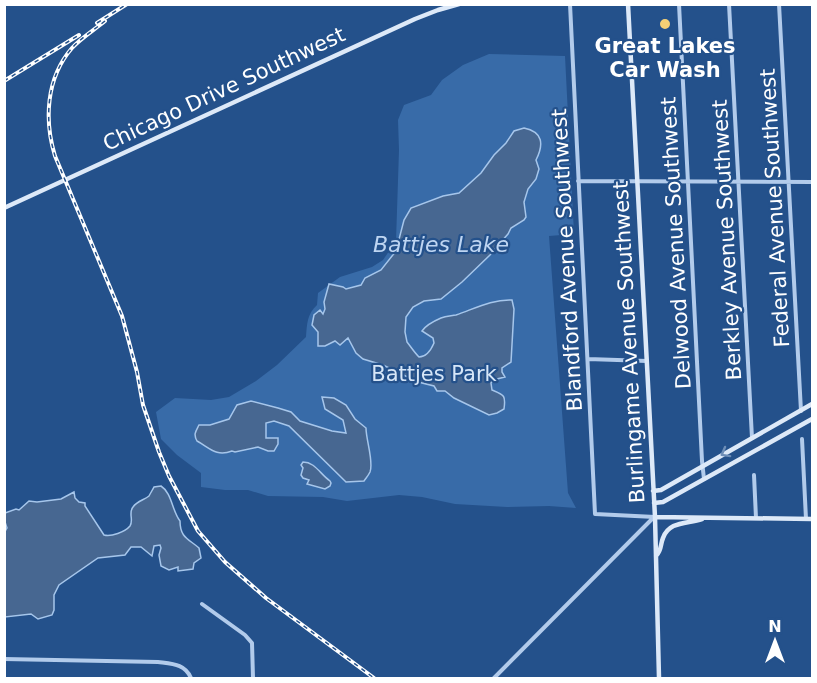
<svg xmlns="http://www.w3.org/2000/svg" width="817" height="683" font-family="'DejaVu Sans',sans-serif">
<style>
.green{fill:#386ba8}
.water{fill:#476791;stroke:#a6c6eb;stroke-width:1.5}
.lines{fill:none;stroke-linecap:round;stroke-linejoin:round}
.street{stroke:#b2cbeb;stroke-width:4}
.secondary{stroke:#dde9f8;stroke-width:4.5}
.rail-casing{stroke:#fff;stroke-width:4}
.rail{stroke:#24518b;stroke-width:1.5;stroke-dasharray:4.5;stroke-linecap:butt}
.oneway{stroke:#6e8eb7}
.poi-dot{fill:#f5d075;stroke:#24518b;stroke-width:2}
.labels{text-anchor:middle;stroke-width:4.5;stroke-linejoin:round;paint-order:stroke}
.poi-label{font-size:21px;font-weight:bold;fill:#fff;stroke:#24518b}
.street-label{font-size:21px;fill:#fff;stroke:#24518b}
.park-label{font-size:21px;fill:#d6e6f8;stroke:#24518b}
.water-label{font-size:22px;font-style:italic;fill:#bed5f2;stroke:#24518b}
</style>
<rect width="100%" height="100%" fill="#24518b"/>
<path class="green" d="M489 54 565 56 574 234 549 236 568 493 576 508 549 506 507 507 455 504 422 497 399 495 347 501 323 497 268 496 248 490H225L201 487V473L177 455 161 439 156 412 175 398 211 400 229 397 256 381 277 365 306 337C307 324 307 314 317 305L318 293 340 277 372 267 383 260 396 241 399 150 398 120 404 105 431 95 442 80 463 65Z"/>
<path class="water" d="M524 128C543 132 544 144 536 160L539 169 536 179 528 189 524 202 526 217 524 220 511 228 508 234 499 244 490 255 462 282 441 299 424 301 413 307 406 317 405 332 407 342C411 347 414 352 419 357 427 357 431 350 434 343L433 338 422 331C426 325 434 321 441 318 446 316 451 316 456 315 474 309 492 299 512 300L514 309 511 362 502 368V372L505 377 493 380 491 383 492 390C504 395 506 395 504 409L497 413 489 415 454 398 445 391H437L434 386 418 382 383 365 363 359 356 353 348 338 340 345 335 341 325 346H318V332L312 325 314 315 320 310 323 314 325 309 324 302 329 284 343 287 346 289 361 285 365 278 381 270 396 251 404 220 411 208 443 196 459 193 481 173 494 155 506 143 514 131Z
M322 397 334 398 346 405 355 419 366 428C366 440 374 462 370 472 368 476 366 478 364 481L346 482 289 426 274 421 266 423V438H278V444L274 451H268L258 447 235 452 232 451C216 457 210 448 197 441 193 434 196 431 199 425H210L229 419 237 405 251 401 278 408 291 412 300 421 332 431 346 433 343 420 325 409Z
M303 462C315 462 320 474 330 481L331 483 330 486 325 489 307 484 309 480 303 478 301 475 303 468 301 465Z
M161 486C172 493 172 511 180 521 180 538 189 539 199 548L201 558 194 563 193 569 178 571V567L169 570 161 566 159 555 161 548 160 545 154 546 152 556 141 547H131L125 555 98 558 59 585 54 595V610L52 615 38 619 31 614 5 617 4 533 7 528 5 522V513L16 509 19 510 29 501 37 502 61 499 74 492 75 498 79 502 85 503V506L104 535C111 537 125 532 130 526 134 520 128 513 133 507 137 501 144 500 149 496 150 494 153 489 154 487Z"/>
<g class="lines">
<path class="street" d="M570 4 595 514 655 517
M679 4 702 461 704 479
M729 4 752 438
M779 4 801 411
M578 181 812 182
M588 359 647 361
M802 439 806 519
M754 475 756 518
M202 604 245 635 252 643 253 678
M4 659 158 662C173 664 185 664 191 678
M494 678 654 517"/>
<path class="secondary" d="M628 4 655 517 659 678
M4 208 415 19 438 10 459 4
M653 491 661 490 812 404
M654 503 663 502 812 419
M655 517 812 519
M656 556C662 550 660 545 663 538 669 521 687 524 702 519"/>
<defs>
<path id="rail" d="M105 21C94 30 81 38 72 48 46 78 44 120 55 156L122 316 137 372 143 405 159 452 169 476 198 531 225 562 266 598 374 678
M97 23 127 4
M4 81 79 35"/>
</defs>
<use href="#rail" class="rail-casing"/>
<use href="#rail" class="rail"/>
</g>
<defs><path id="oneway-chevron" d="M-2-3.5L2.5 0L-2 3.5" fill="none" stroke-width="1.6" stroke-linecap="round" stroke-linejoin="round" transform="scale(1.5)"/></defs>
<use class="oneway" href="#oneway-chevron" transform="translate(725 453) rotate(151)"/>
<circle class="poi-dot" cx="665" cy="24" r="6"/>
<g class="labels">
<g class="poi-label">
<text x="665" y="53">Great Lakes<tspan x="665" dy="24">Car Wash</tspan></text>
</g>
<g class="street-label">
<text transform="translate(224 89) rotate(-25)" y="7">Chicago Drive Southwest</text>
<text transform="translate(775 208) rotate(-93)" y="7">Federal Avenue Southwest</text>
<text transform="translate(727 240) rotate(-93)" y="7">Berkley Avenue Southwest</text>
<text transform="translate(676 243) rotate(-93)" y="7">Delwood Avenue Southwest</text>
<text transform="translate(567 260) rotate(-93)" y="7">Blandford Avenue Southwest</text>
<text transform="translate(629 342) rotate(-93)" y="7">Burlingame Avenue Southwest</text>
</g>
<g class="park-label">
<text x="434" y="381">Battjes Park</text>
</g>
<g class="water-label">
<text x="441" y="252">Battjes Lake</text>
</g>
</g>
<rect width="817" height="683" fill="none" stroke="#ffffff" stroke-width="12"/>
<g transform="translate(775 641)" stroke="#24518b" stroke-width="4.5" paint-order="stroke">
<path d="M0-4.5L10 22L0 15L-10 22Z" fill="#ffffff"/>
<text y="-9" font-size="16" font-weight="bold" text-anchor="middle" fill="#ffffff">N</text>
</g>
</svg>
